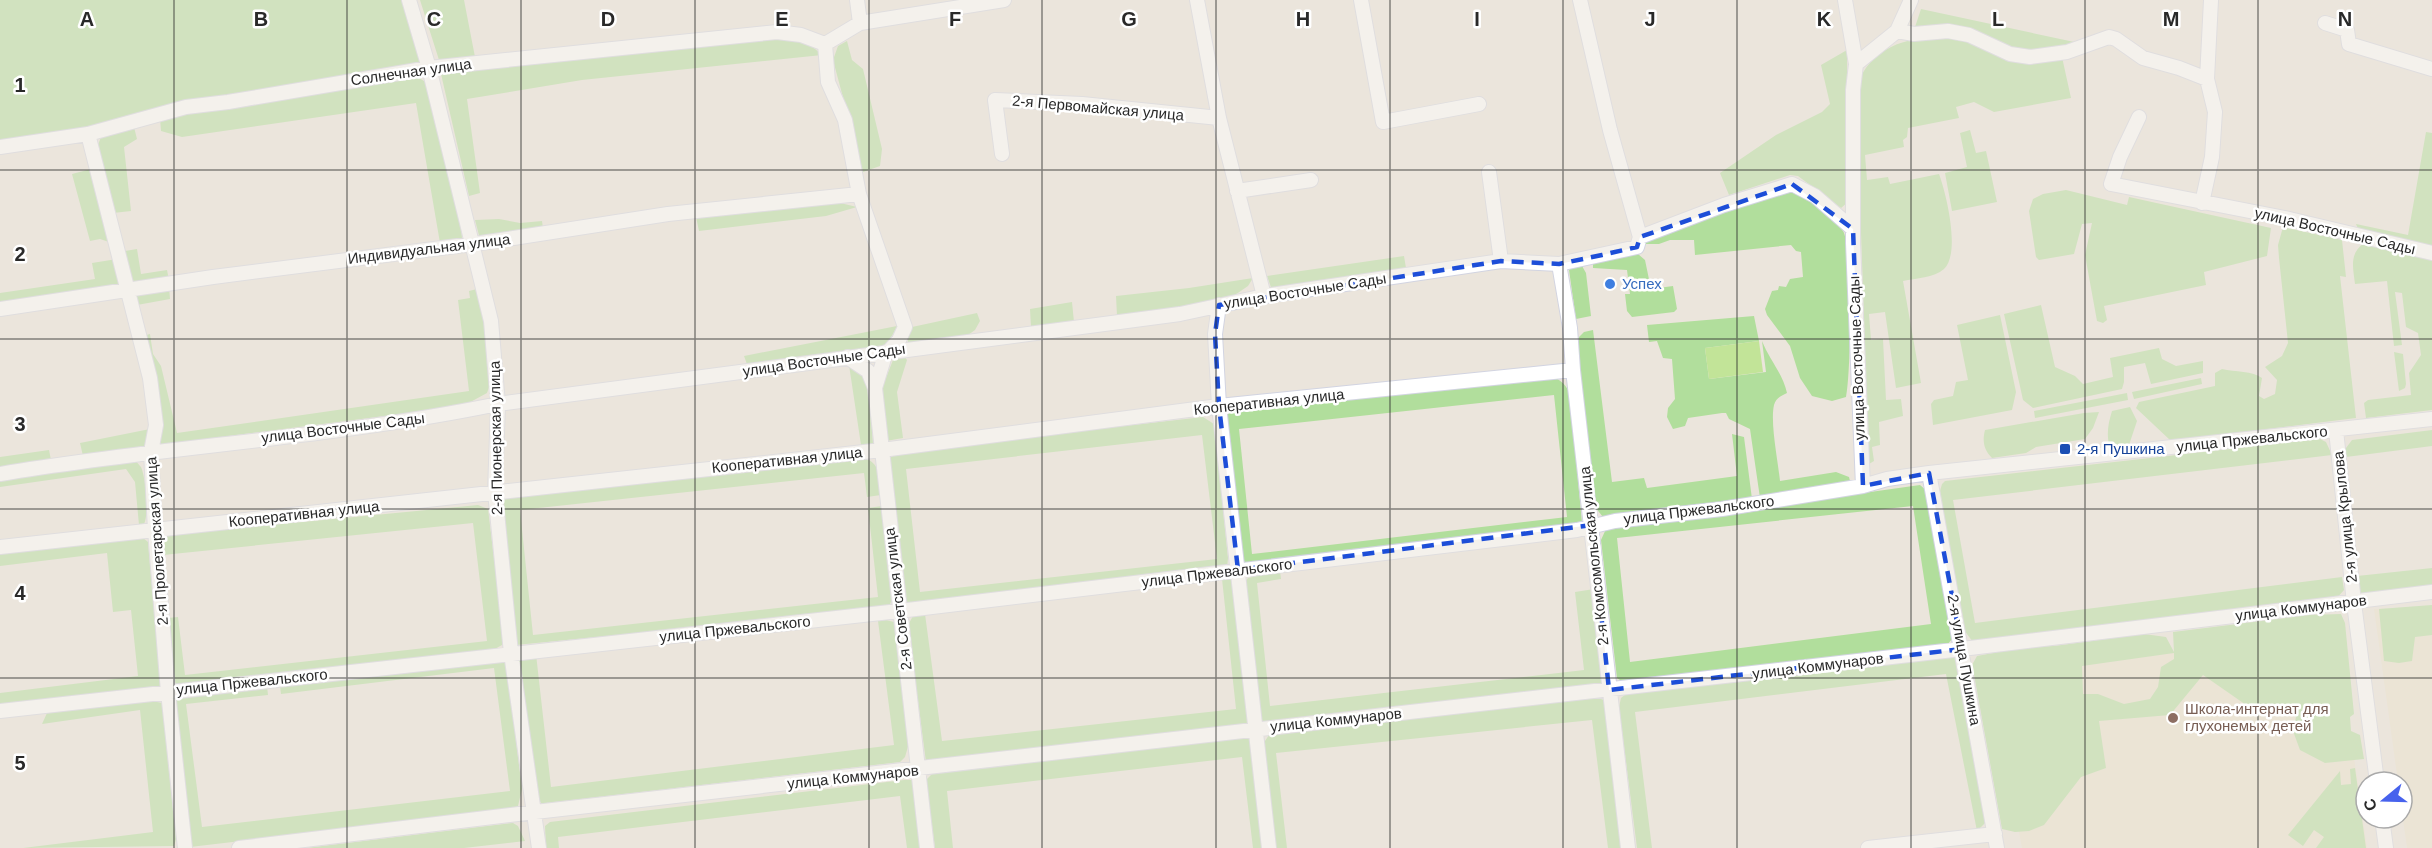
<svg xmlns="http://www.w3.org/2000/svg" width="2432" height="848" font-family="Helvetica,sans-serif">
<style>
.education{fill:#ebe2cd}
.green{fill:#b1de9c;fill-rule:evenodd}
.pitch{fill:#c2e498}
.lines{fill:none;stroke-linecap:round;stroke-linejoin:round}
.minor-casing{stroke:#d2d4e1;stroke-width:16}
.minor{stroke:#fff;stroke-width:14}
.marked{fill:none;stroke:#1d4ed8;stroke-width:4.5;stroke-dasharray:12 8;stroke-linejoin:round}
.grid{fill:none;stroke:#292929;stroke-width:1.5;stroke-opacity:0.55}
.shop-dot{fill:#3f7fe0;stroke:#fff;stroke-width:2}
.transit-dot{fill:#1a4fb4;stroke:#fff;stroke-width:2}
.education-dot{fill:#8d6e63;stroke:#fff;stroke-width:2}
.labels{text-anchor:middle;stroke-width:5;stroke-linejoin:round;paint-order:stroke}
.street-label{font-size:15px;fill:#292929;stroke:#fff}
.shop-label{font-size:15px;fill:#366cbe;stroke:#fff;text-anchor:start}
.transit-label{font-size:15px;fill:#164399;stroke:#fff;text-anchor:start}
.education-label{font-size:15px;fill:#785e54;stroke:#fff;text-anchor:start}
.grid-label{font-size:20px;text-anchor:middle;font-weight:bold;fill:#292929;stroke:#fff;stroke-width:5;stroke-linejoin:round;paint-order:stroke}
</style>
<rect width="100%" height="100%" fill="#ebe5dc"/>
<path class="education" d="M2432 606V848H2407L2402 812V782H2398L2374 609Z
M2336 632 2367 848H2022L1989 672Z"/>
<path class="green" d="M0 0H409L429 68 0 147Z
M420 0H464L475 57 439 60Z
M1921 9 2079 43 2035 56 1994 42 1914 30Z
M1945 35 1966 41 2062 57 2071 98 1994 112 1974 102 1956 107 1959 118 1908 128 1907 137 1903 140 1904 147 1865 155 1867 180 1888 177 1890 184 1939 174C1946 193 1961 253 1944 269 1934 278 1916 278 1903 281L1921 383 1896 388 1885 312 1869 314 1871 340 1883 339 1886 400 1901 399 1903 416 1879 422 1880 445 1872 447 1874 461 1869 464 1856 88C1871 45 1905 39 1945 35Z
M775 37 807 42 822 55 582 80 467 99 480 193 469 196 441 74 674 48 687 49Z
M847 41 852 60 863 69 882 149 880 166 863 172 833 60 838 46Z
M1847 50 1848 202 1841 208 1798 176 1790 175 1729 195 1720 173 1776 135 1822 112 1830 104 1821 65Z
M416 76 427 83 461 224 462 239 440 243 416 103 182 137 161 131 160 118Z
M134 127 137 139 124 147 131 211 113 213 97 147 102 135Z
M1970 130 1976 153 1986 151 1997 202 1952 211 1945 173 1967 167 1960 133Z
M2426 132 2432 133V248L2359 231 2356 224 2408 235Z
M91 169 109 242 100 239 90 241 72 174Z
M2066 190 2127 205 2129 197 2271 228 2267 256 2204 272 2206 285 2104 306 2107 320 2103 323 2097 321 2085 255 2092 223 2082 224 2074 254 2039 260 2036 257 2029 211 2033 199 2043 194Z
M1775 192C1783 192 1796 190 1802 193 1814 199 1837 220 1843 231 1853 247 1851 374 1846 397L1832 401 1812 396 1800 378 1790 346 1767 315 1765 309 1772 291 1778 290 1779 286 1786 287 1790 279 1803 277 1801 252 1796 251 1791 245 1695 255 1694 240H1670L1659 244H1646L1643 241Z
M836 202 857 207 826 216 699 231 696 217Z
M499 219 520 223 542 221 543 228 480 239 475 220Z
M2283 227 2342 240 2346 277 2340 276 2356 418 2171 441 2136 408 2139 402 2215 386V373L2222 369C2235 372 2253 371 2262 378L2259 396 2264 399 2275 394 2277 380 2265 367 2282 356 2288 343 2279 258 2278 245Z
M2364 243 2432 260V410L2366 418 2364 403 2368 400 2411 395 2409 373 2421 355 2418 333 2406 327 2402 293 2395 292 2402 345 2394 346 2387 281 2355 284C2353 267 2349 254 2364 243Z
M137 249 141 274 167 270 169 280 138 285 132 282 125 251Z
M1638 254 1645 260 1651 289 1673 286 1677 309 1674 312 1632 317 1627 311 1625 294H1630L1627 270 1593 268V262Z
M1404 256 1406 268 1272 290 1267 276Z
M117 259 121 286 0 306V293L95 279 92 263Z
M1573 266H1582L1586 273 1591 316 1576 319 1569 270Z
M1253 278 1248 286 1232 297 1191 306 1117 316 1116 296 1189 288Z
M169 287 170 299 137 305 136 293Z
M477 289C483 318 499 366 487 393L463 406 158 445 143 336 150 334 153 354 161 366 177 433 469 391 458 300 470 298 469 291Z
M1072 302 1074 322 1031 327 1030 309Z
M2041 305 2055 367 2075 376 2083 384 2113 377 2110 358 2159 348 2162 359 2176 366 2203 361V373L2151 384 2145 363 2124 367V382L2122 389 2033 408 2023 400 2004 314Z
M977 313 980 321 975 330 968 335 908 343 907 332 912 327Z
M2000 315 2016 392 2012 410 1933 425 1931 404 1934 400 1953 396 1956 382 1968 380 1957 325Z
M1754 316 1759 341 1705 348 1709 379 1766 372 1762 341C1769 359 1783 374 1787 393 1781 396 1776 398 1774 405 1770 423 1778 461 1780 481L1836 472 1849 477 1850 481 1837 488 1760 498 1750 429 1729 419 1726 413H1722L1688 418 1685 426 1673 429 1667 417 1668 408 1675 399 1672 359 1663 358 1657 341 1649 342 1647 325Z
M897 326 888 344 877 348 748 367 744 356Z
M1593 330 1612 482 1644 478 1647 488 1737 476 1732 434 1744 437 1752 499 1603 517 1595 507 1577 367 1579 337 1584 332Z
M2394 352 2403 354 2406 384 2405 388 2399 391Z
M898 355 904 356 907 360 897 392 903 438 886 441 880 393 893 360Z
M849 365 863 372 869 387 873 444 861 445Z
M1552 377C1562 380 1567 386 1570 395L1582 523 1253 564 1245 563 1242 559 1226 416 1232 411ZM1554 395 1567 517 1252 554 1239 429Z
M2201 378 2202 384 2134 399 2132 392Z
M2127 393 2128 400 2035 418 2034 411Z
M2130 407 2137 421 2129 445 2110 448C2106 435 2108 424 2112 411Z
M2099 412 2093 428 2085 439 2036 447 2026 453 1992 458C1984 450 1982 442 1985 430L2084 413Z
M1203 417 1214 424 1228 558 1227 568 906 607 887 464 891 457 904 451ZM1202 435 1217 559 920 592 906 469Z
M150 429 147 446 83 456 80 443Z
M2432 430V446L2346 457V448L2352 440Z
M2320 439 2326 442 2332 455 1953 500 1975 623 2342 577 2344 590 2336 599 1973 642 1964 630 1940 491 1942 484 1945 481Z
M49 450 51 460 0 469V457Z
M862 458C881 461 879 478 881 495L867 497 864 473 520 510 533 635 878 597 868 508 882 506 893 595 889 608 516 645 502 497Z
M134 459C135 460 140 466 141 467 146 478 149 515 144 524L139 525 135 482 126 469 0 487V479Z
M1920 485 1927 491 1951 633 1952 639 1947 645 1623 682 1617 678 1601 540 1606 529ZM1913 506 1931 624 1630 662 1617 538Z
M478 505 488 509 504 640 502 645 493 650 174 686 168 618 178 617 185 675 487 641 473 523 163 555 165 537 170 535Z
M143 538 148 542 161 689 0 706V693L138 676 131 610 113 612 107 553 0 566V550Z
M2432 568V587L2364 595 2360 592 2357 576Z
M1280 571 1281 579 1257 583 1270 706 1584 670 1575 592 1594 589 1602 685 1263 723 1260 717 1245 582 1248 578Z
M1222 579H1230L1234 584 1250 721 1246 725 926 762 908 625 913 616 925 614 942 741 1236 709Z
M2432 605V635L2415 637 2412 661 2399 663 2384 661 2379 609Z
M2341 614 2345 623 2354 714 2350 717 2351 731 2360 735 2364 759 2325 763 2300 750 2293 731 2296 717 2264 704 2249 707 2203 675 2170 715 2099 721 2106 768 2081 777 2044 825 2029 831 2015 832 2002 829 1975 680 1972 665 1977 656 2025 647 2054 646 2144 634 2166 637 2174 652 2173 632 2310 615ZM2174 653V659L2161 667 2158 687 2150 699 2124 704 2098 694H2083L2082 666Z
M886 620 894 622 909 743 905 757 900 762 546 803H541L538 798 517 663 523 657 536 654 551 787 894 745 878 621Z
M1954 656 1957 662 1987 821 1977 831 1946 674 1635 712 1652 848H1637L1619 707 1621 698 1626 694Z
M506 660 522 789 518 806 511 809 190 847 174 703 177 698 267 686 268 695 186 704 202 827 510 791 494 668 281 694 280 686Z
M1598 698 1607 701 1623 848H1608L1592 720 1276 753 1287 848H1274L1263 744 1269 735Z
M152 701 162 703 176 839 174 846 23 848 153 832 140 710 42 724 47 713Z
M1247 736 1251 739 1264 848H1253L1242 757 947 791 953 848H935L926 780 934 772Z
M2355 768 2366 848H2316L2324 837 2314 830 2303 846 2288 835 2340 771 2341 785 2351 784 2350 769Z
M904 780H912L922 848H907L900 796 558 837 559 848H546L545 826 550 822Z
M513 823 518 826 525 841 464 848H306Z"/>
<path class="pitch" d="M1759 341 1763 372 1709 379 1705 348Z"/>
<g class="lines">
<defs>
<path id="minor" d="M409 0 429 68 491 321 498 404 495 492 511 653 539 848
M857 0 860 23
M1197 0 1219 118 1264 296
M1361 0 1383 122 1479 104
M1580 0 1610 130 1640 237
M1845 0 1856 64
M2325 23 2347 30 2349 44 2432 69
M1897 31 1914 34 1948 31 1969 35 2010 54 2030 57 2067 52 2109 37 2116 39 2143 58 2179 68 2207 79
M825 44 828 82 845 120 859 194 905 327 899 340 889 351
M825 44 860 23 1004 0
M2139 117 2120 157 2111 184 2285 218 2432 253
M88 134 150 378 156 425 151 452 155 530 168 692 185 848
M0 147 88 134 186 107 228 102 429 68 777 32 801 35 825 44
M1002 154 995 100 1082 104 1219 118
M1489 172 1501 261
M1237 191 1311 180
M2202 203 2212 157 2215 112 2207 79 2211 0
M1559 264 1570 328 1573 370 1628 848
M1219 305 1215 334 1219 406 1269 848
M0 309 213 277 481 243 668 214 859 194
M886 352 875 388 927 848
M847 357 868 371 875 388
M2336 430 2354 603 2377 782
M1929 473 1997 848
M0 474C165 446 334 438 498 404L1180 314 1264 296 1501 261 1559 264 1637 247 1640 237 1724 205 1792 184 1815 196 1853 229
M1863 486 1853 243V90L1856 64 1897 31 1911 0
M0 547 882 450 1219 406 1573 370
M0 711 899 611 1577 530 1615 521 1722 509 1863 486 1887 479 1929 473 2432 419
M2382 818 2386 848
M239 848 535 812 1962 649 2432 592
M1868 848 1995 834"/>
</defs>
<use href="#minor" class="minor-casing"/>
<use href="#minor" class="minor"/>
</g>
<path d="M0 0H2432V848H0ZM1792 184 1853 229 1863 486 1929 473 1962 649 1609 690 1592 525 1238 570 1219 406 1215 334 1219 305 1501 261 1559 264 1602 255 1637 247 1640 237Z" fill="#ebe5dc" fill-opacity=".55" fill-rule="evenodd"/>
<path class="marked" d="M1792 184 1853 229 1863 486 1929 473 1962 649 1609 690 1592 525 1238 570 1219 406 1215 334 1219 305 1501 261 1559 264 1602 255 1637 247 1640 237Z"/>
<path class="grid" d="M174 0V848M347 0V848M521 0V848M695 0V848M869 0V848M1042 0V848M1216 0V848M1390 0V848M1563 0V848M1737 0V848M1911 0V848M2085 0V848M2258 0V848M0 170H2432M0 339H2432M0 509H2432M0 678H2432"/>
<circle class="shop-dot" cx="1610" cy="284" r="6"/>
<rect class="transit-dot" x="2059" y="443" width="12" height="12" rx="3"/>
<circle class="education-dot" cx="2173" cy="718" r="6"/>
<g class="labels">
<g class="street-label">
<text transform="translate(411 72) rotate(-8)" y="5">Солнечная улица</text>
<text transform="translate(1098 108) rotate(5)" y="5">2-я Первомайская улица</text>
<text transform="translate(2335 231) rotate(13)" y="5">улица Восточные Сады</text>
<text transform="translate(429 249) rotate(-7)" y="5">Индивидуальная улица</text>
<text transform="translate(1305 291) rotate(-9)" y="5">улица Восточные Сады</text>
<text transform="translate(1857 358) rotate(-92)" y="5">улица Восточные Сады</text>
<text transform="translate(824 360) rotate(-8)" y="5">улица Восточные Сады</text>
<text transform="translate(1269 402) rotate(-6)" y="5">Кооперативная улица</text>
<text transform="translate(343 428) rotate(-7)" y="5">улица Восточные Сады</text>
<text transform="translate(496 438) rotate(-91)" y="5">2-я Пионерская улица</text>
<text transform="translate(2252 439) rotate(-6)" y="5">улица Пржевальского</text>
<text transform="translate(787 460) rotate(-6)" y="5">Кооперативная улица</text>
<text transform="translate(1699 510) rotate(-7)" y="5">улица Пржевальского</text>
<text transform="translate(304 514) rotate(-6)" y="5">Кооперативная улица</text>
<text transform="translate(2345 517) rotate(-96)" y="5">2-я улица Крылова</text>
<text transform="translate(157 541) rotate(-94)" y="5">2-я Пролетарская улица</text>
<text transform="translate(1594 556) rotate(-96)" y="5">2-я Комсомольская улица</text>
<text transform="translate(1217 573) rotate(-7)" y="5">улица Пржевальского</text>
<text transform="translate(898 599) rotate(-97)" y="5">2-я Советская улица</text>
<text transform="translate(2301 608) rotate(-7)" y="5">улица Коммунаров</text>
<text transform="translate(735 629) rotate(-6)" y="5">улица Пржевальского</text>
<text transform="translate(1964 660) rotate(80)" y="5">2-я улица Пушкина</text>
<text transform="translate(1818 666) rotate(-7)" y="5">улица Коммунаров</text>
<text transform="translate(252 682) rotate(-6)" y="5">улица Пржевальского</text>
<text transform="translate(1336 720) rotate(-6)" y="5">улица Коммунаров</text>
<text transform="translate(853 777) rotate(-6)" y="5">улица Коммунаров</text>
</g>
<g class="shop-label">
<text x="1622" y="289">Успех</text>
</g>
<g class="transit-label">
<text x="2077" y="454">2-я Пушкина</text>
</g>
<g class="education-label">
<text x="2185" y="714">Школа-интернат для<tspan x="2185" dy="17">глухонемых детей</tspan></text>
</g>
</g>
<g class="grid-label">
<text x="87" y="26">A</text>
<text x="261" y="26">B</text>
<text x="434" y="26">C</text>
<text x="608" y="26">D</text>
<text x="782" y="26">E</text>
<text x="955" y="26">F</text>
<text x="1129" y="26">G</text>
<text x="1303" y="26">H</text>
<text x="1477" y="26">I</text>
<text x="1650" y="26">J</text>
<text x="1824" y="26">K</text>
<text x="1998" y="26">L</text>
<text x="2171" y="26">M</text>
<text x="2345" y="26">N</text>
<text x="20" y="92">1</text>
<text x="20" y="261">2</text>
<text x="20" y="431">3</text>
<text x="20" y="600">4</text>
<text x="20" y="770">5</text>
</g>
<g transform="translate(2384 800) rotate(251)"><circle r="28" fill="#ffffff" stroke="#a9a9a9" stroke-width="1.5"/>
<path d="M0-4.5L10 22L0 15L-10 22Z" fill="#4762ed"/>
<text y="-9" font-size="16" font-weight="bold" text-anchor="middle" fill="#292929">С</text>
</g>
</svg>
